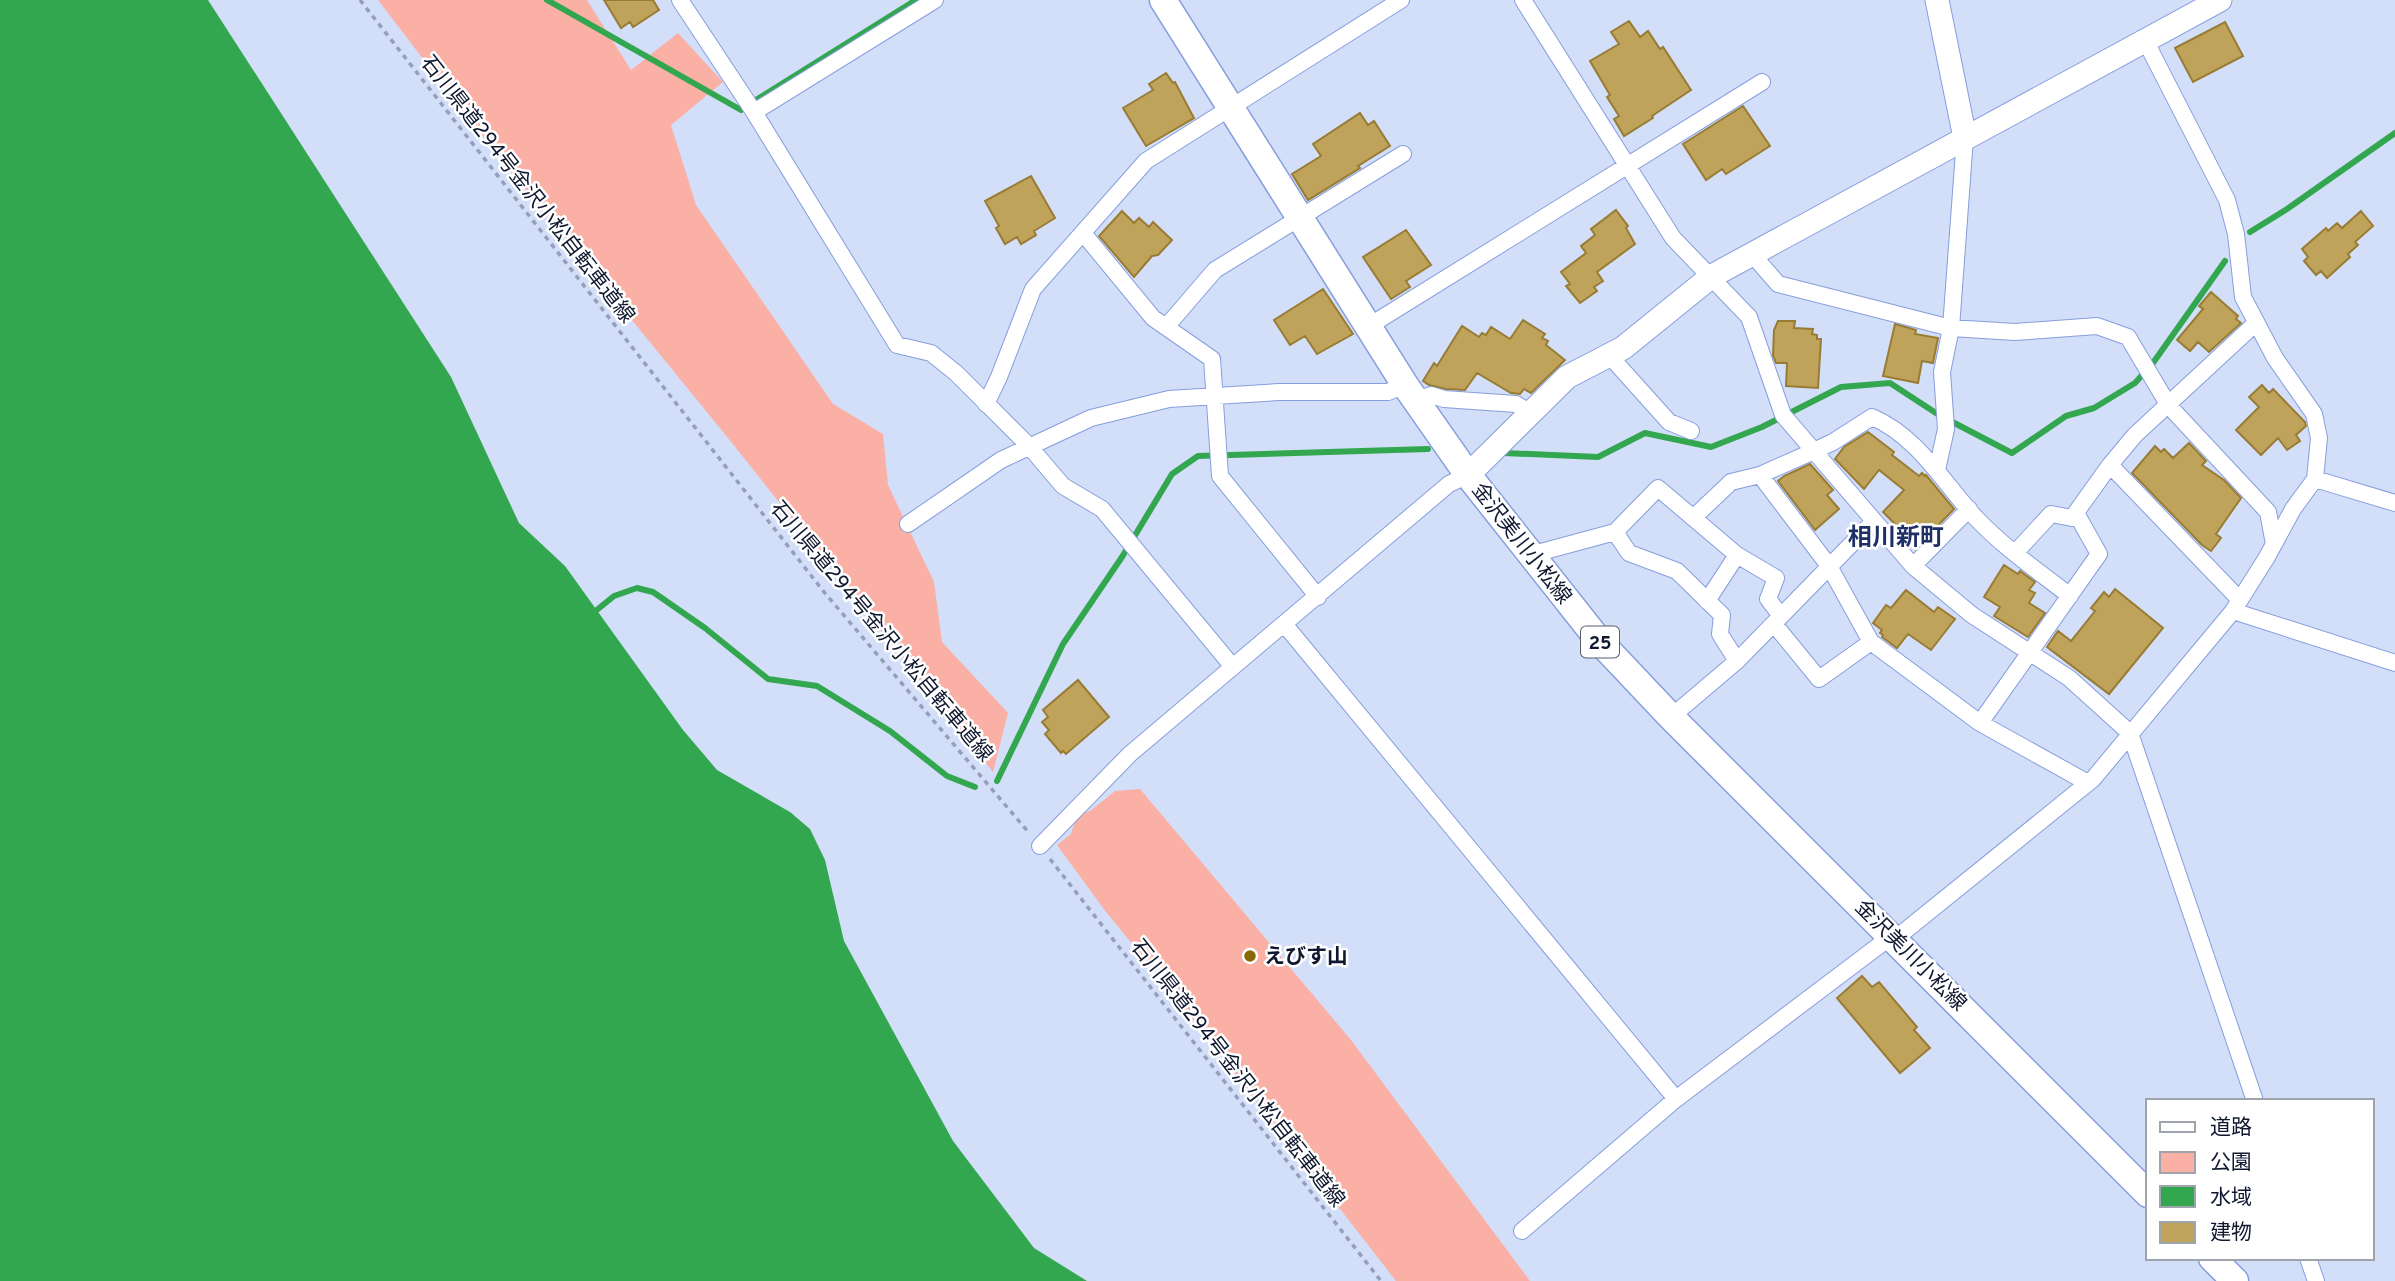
<svg xmlns="http://www.w3.org/2000/svg" width="2395" height="1281" font-family="Overpass,'Noto Sans JP',sans-serif">
<style>
.green{fill:#fab0a5}
.water{fill:#33a74f}
.lines{fill:none;stroke-linecap:round;stroke-linejoin:round}
.stream{stroke:#33a74f;stroke-width:6}
.building{fill:#c0a35b;stroke:#987c33;stroke-width:2}
.street-casing{stroke:#869edd;stroke-width:18}
.secondary-casing{stroke:#869edd;stroke-width:25}
.primary-casing{stroke:#869edd;stroke-width:29}
.path{stroke:#959fba;stroke-width:3.5;stroke-dasharray:5 5;stroke-linecap:butt}
.street{stroke:#fff;stroke-width:16}
.secondary{stroke:#fff;stroke-width:23}
.primary{stroke:#fff;stroke-width:26}
.poi-dot{fill:#876803;stroke:#fff;stroke-width:2.5}
.labels{text-anchor:middle;stroke-width:5;stroke-linejoin:round;paint-order:stroke}
.shield{fill:#fff;stroke:#585d6e;stroke-width:2}
.shield-label{font-size:19px;font-weight:bold;fill:#101830}
.street-label{font-size:21px;fill:#101830;stroke:#fff}
.poi-label{font-size:21px;font-weight:bold;fill:#101830;stroke:#fff;text-anchor:start}
.quarter-label{font-size:24px;font-weight:bold;fill:#1f3066;stroke:#fff}
</style>
<rect width="100%" height="100%" fill="#d3def9"/>
<path class="green" d="M378 0H587L631 70 678 33 723 82 671 125 696 205 833 404 883 434 888 485 934 582 942 642 1008 713 993 772 732 443 479 132Z
M1140 789 1351 1040 1530 1281H1396L1170 990 1106 912 1057 845 1071 834 1077 815 1090 811 1115 791Z"/>
<path class="water" d="M0 0H208L451 377 519 523 565 566 683 730 717 770 790 812 810 829 825 860 844 941 953 1141 1034 1248 1087 1281H0Z"/>
<g class="lines">
<path class="stream" d="M547 0 741 110
M756 100 916 0
M2250 232 2287 209 2395 133
M1504 453 1598 457 1645 433 1711 447 1762 427 1841 387 1890 383 1939 415 2012 453 2066 416 2094 408 2135 383 2153 363 2225 261
M598 609 614 596 637 588 653 592 705 628 768 679 817 686 890 731 947 776 975 787
M997 781 1063 644 1122 557 1172 474 1198 456 1428 449"/>
</g>
<path class="building" d="M604 0H653L659 10 633 27 630 22 621 28Z
M1629 21 1640 37 1648 31 1660 49 1663 47 1691 90 1652 116 1653 118 1624 136 1614 119 1619 116 1607 97 1610 95 1590 61 1619 44 1611 32Z
M2225 22 2243 56 2193 82 2175 48Z
M1166 73 1173 83 1175 82 1194 118 1146 146 1123 108 1153 90 1149 84Z
M1743 106 1770 146 1726 174 1722 169 1706 180 1683 144Z
M1360 113 1368 125 1374 121 1390 146 1358 166 1360 168 1308 200 1292 174 1321 156 1313 144Z
M1031 176 1055 218 1034 231 1036 235 1021 244 1017 237 1005 244 996 228 999 226 985 201Z
M1616 210 1628 226 1626 228 1635 244 1597 272 1603 281 1594 287 1597 291 1580 303 1566 286 1570 284 1561 272 1586 253 1581 246 1595 235 1591 229Z
M1122 211 1134 223 1139 218 1149 227 1153 222 1172 240 1158 255 1152 256 1134 277 1099 236Z
M2361 211 2373 226 2355 242 2358 245 2348 254 2350 257 2327 278 2321 271 2316 275 2304 261 2308 257 2302 249 2326 228 2328 231 2337 223 2342 228Z
M1406 230 1431 265 1406 281 1410 287 1391 299 1363 257Z
M1323 289 1353 334 1317 354 1305 336 1290 345 1274 320Z
M2211 292 2238 316 2236 319 2241 323 2209 352 2198 342 2190 351 2177 340 2203 309 2199 306Z
M1523 320 1545 334 1542 338 1548 341 1546 345 1565 360 1531 393 1524 389 1520 394 1511 393 1477 373 1465 390 1446 389 1429 385 1423 381 1434 363 1437 366 1462 326 1479 337 1482 333 1486 335 1491 327 1510 339Z
M1778 321H1795L1794 328 1813 329 1812 334 1817 335V339H1821L1818 388 1786 386 1787 363H1776L1773 355 1774 330Z
M1895 324 1916 330 1915 334 1938 338 1933 363 1922 361 1918 383 1883 376Z
M2262 385 2269 393 2273 389 2305 422 2306 426 2296 435 2300 441 2287 450 2278 438 2261 455 2236 430 2259 407 2249 397Z
M1868 432 1894 452 1892 455 1919 476 1922 473 1925 476 1926 475 1954 509 1920 544 1908 533 1906 535 1883 512 1904 490 1879 470 1864 489 1835 459 1844 447Z
M2189 443 2206 461 2202 465 2224 480 2241 498 2216 534 2221 538 2211 551 2202 545 2132 473 2155 446 2161 452 2164 449 2173 458Z
M1810 464 1833 490 1827 495 1839 509 1815 530 1778 481 1784 476Z
M2004 565 2018 574 2020 571 2035 582 2029 590 2035 593 2029 603 2045 613 2028 637 1994 616 2000 607 1984 597Z
M2115 589 2163 628 2109 694 2047 647 2058 631 2071 641 2095 611 2091 608 2104 592 2109 597Z
M1906 590 1934 612 1938 607 1955 619 1931 650 1908 634 1897 648 1882 637 1883 635 1880 633 1882 630 1873 623 1886 605 1891 608Z
M1078 680 1109 717 1066 754 1063 751 1061 753 1045 734 1049 730 1042 722 1048 717 1043 710Z
M1862 976 1872 987 1879 982 1917 1027 1914 1030 1930 1048 1900 1073 1837 998Z"/>
<g class="lines">
<defs>
<path id="street" d="M680 0 754 112 897 345 931 353 956 373 1029 446 1063 486 1102 509 1233 667
M1523 0 1673 238 1749 317 1783 415 1913 566 1972 615 2069 678 2130 733 2255 1101
M754 112 935 0
M1083 233 1153 318 1212 359 1220 476 1318 597
M1752 254 1778 284 1951 328 2015 332 2097 326 2128 337 2169 406 2268 512 2274 544
M1369 326 1762 82
M1166 327 1215 270 1403 154
M1608 354 1669 422 1691 431
M1416 400 1431 395 1444 399 1516 404 1531 413
M986 404 999 377 1033 289 1146 161 1401 0
M2110 465 2240 600
M1937 470 1946 429 1942 372 1951 328 1965 138
M1760 475 1829 566 1871 642 1980 723 2088 783
M2315 479 2395 503
M1693 518 1731 482 1760 475 1814 451 1833 442 1872 417C1917 436 1943 482 1975 517 2003 547 2038 571 2070 596
M908 524 1001 460 1091 418 1169 399 1279 392H1388L1405 385
M1615 532 1629 553 1677 571 1722 615 1720 634 1737 661
M2015 553 2051 514 2072 518 2110 465 2135 435 2256 323
M1530 555 1615 532 1658 488 1737 555 1776 578 1768 599 1781 616
M1913 566 1969 509
M1707 601 1737 555
M2233 611 2395 663
M1774 624 1819 679 1871 642
M1285 625 1676 1099
M1671 717 1737 661 1874 521
M1980 723 2099 554 2076 513
M1040 846 1130 754 1449 484 1468 475
M1522 1231 1676 1099 1881 944 1895 939 2093 779 2233 611 2267 557 2293 509 2315 479 2319 438 2314 414 2275 358 2243 297 2236 234 2227 200 2145 40
M2308 1258 2316 1281"/>
<path id="secondary" d="M1937 0 1965 138
M1468 475 1567 377 1623 348 1712 276 2220 0"/>
<path id="primary" d="M1163 0 1405 385 1468 475 1601 643 1671 717 2148 1194
M2212 1258 2235 1281"/>
</defs>
<use href="#street" class="street-casing"/>
<use href="#secondary" class="secondary-casing"/>
<use href="#primary" class="primary-casing"/>
<path class="path" d="M360 0 824 592 1030 834
M1050 859 1381 1281"/>
<use href="#street" class="street"/>
<use href="#secondary" class="secondary"/>
<use href="#primary" class="primary"/>
</g>
<circle class="poi-dot" cx="1250" cy="956" r="7"/>
<g class="labels">
<rect class="shield" x="1581" y="626.5" width="38" height="31" rx="5"/>
<g class="shield-label">
<text x="1600" y="649">25</text>
</g>
<g class="street-label">
<text transform="translate(528 189) rotate(52)" y="7">石川県道294号金沢小松自転車道線</text>
<text transform="translate(1522 543) rotate(52)" y="7">金沢美川小松線</text>
<text transform="translate(882 631) rotate(50)" y="7">石川県道294号金沢小松自転車道線</text>
<text transform="translate(1911 955) rotate(45)" y="7">金沢美川小松線</text>
<text transform="translate(1238 1073) rotate(52)" y="7">石川県道294号金沢小松自転車道線</text>
</g>
<g class="poi-label">
<text x="1264" y="963">えびす山</text>
</g>
<g class="quarter-label">
<text x="1896" y="545">相川新町</text>
</g>
</g>
<rect x="2146" y="1099" width="228" height="161" fill="#ffffff" stroke="#9fa3ac" stroke-width="2"/>
<rect x="2160" y="1122" width="35" height="10" fill="#ffffff" stroke="#9fa3ac" stroke-width="2"/>
<text x="2210" y="1134" font-size="21" fill="#101830">道路</text>
<rect x="2160" y="1152" width="35" height="21" fill="#fab0a5" stroke="#9fa3ac" stroke-width="2"/>
<text x="2210" y="1169" font-size="21" fill="#101830">公園</text>
<rect x="2160" y="1186" width="35" height="21" fill="#33a74f" stroke="#9fa3ac" stroke-width="2"/>
<text x="2210" y="1204" font-size="21" fill="#101830">水域</text>
<rect x="2160" y="1222" width="35" height="21" fill="#c0a35b" stroke="#9fa3ac" stroke-width="2"/>
<text x="2210" y="1239" font-size="21" fill="#101830">建物</text>
</svg>
